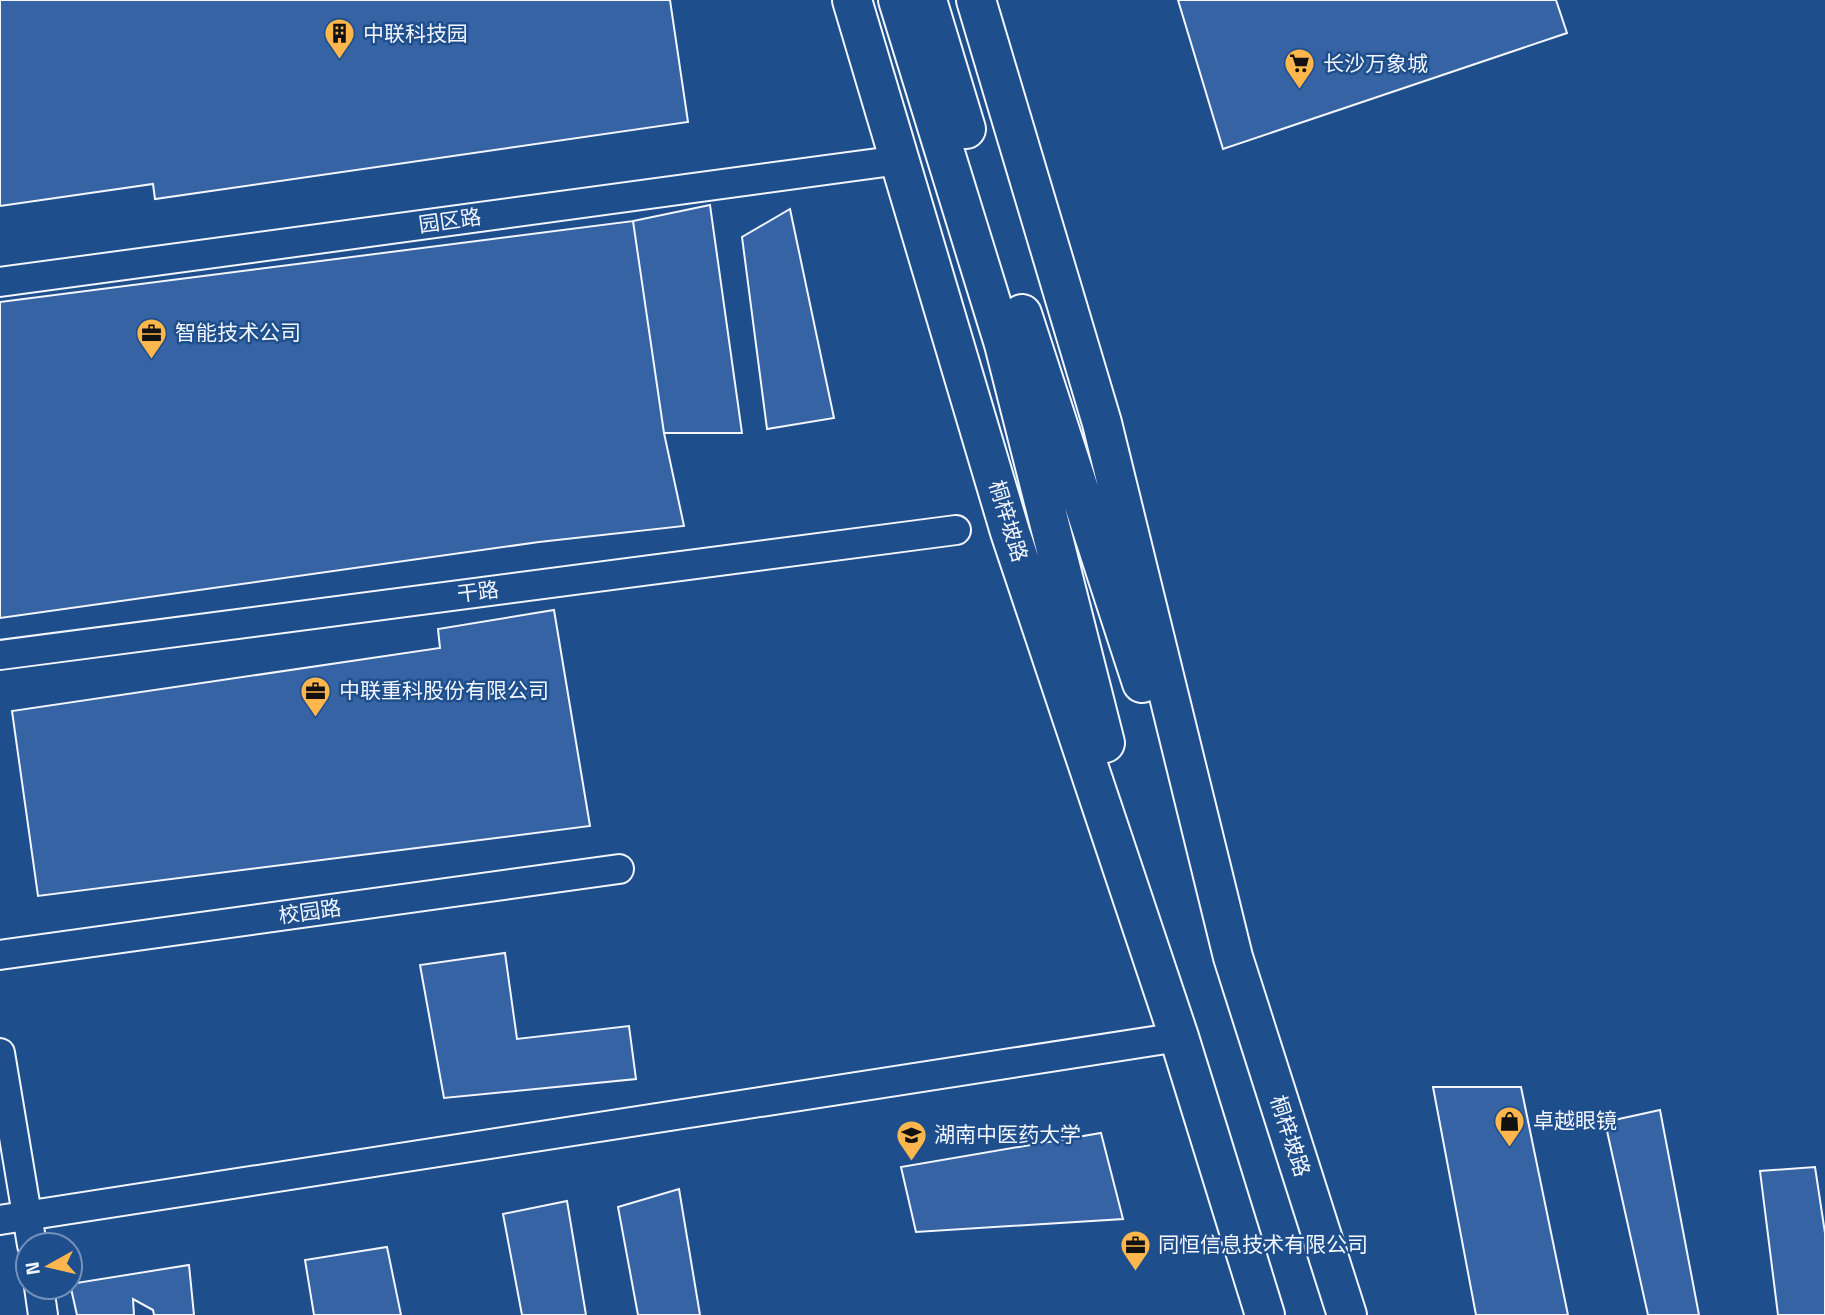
<svg xmlns="http://www.w3.org/2000/svg" width="1825" height="1315" font-family="'Titillium Web','Noto Sans SC',sans-serif">
<style>
.building{fill:#3563a3;stroke:#f2f6ff;stroke-width:2}
.lines{fill:none;stroke-linecap:round;stroke-linejoin:round}
.minor-casing{stroke:#f2f6ff;stroke-width:32}
.primary-casing{stroke:#f2f6ff;stroke-width:42}
.minor{stroke:#1f4e8c;stroke-width:28}
.primary{stroke:#1f4e8c;stroke-width:38}
.labels{text-anchor:middle;stroke-width:5;stroke-linejoin:round;paint-order:stroke}
.poi-label{font-size:21px;fill:#f2f6ff;stroke:#1f4e8c;text-anchor:start}
.street-label{font-size:21px;fill:#f2f6ff;stroke:#1f4e8c}
</style>
<rect width="100%" height="100%" fill="#1f4e8c"/>
<path class="building" d="M0 0H670L688 122 155 199 153 184 0 206Z
M1178 0H1556L1567 33 1223 149Z
M710 205 742 433H664L633 221Z
M790 209 834 418 767 429 742 237Z
M633 221 664 433 684 526 539 542 0 618V302Z
M554 610 590 826 38 896 12 711 440 648 438 629Z
M505 953 517 1039 629 1026 636 1079 444 1098 420 965Z
M1433 1087H1521L1568 1315H1476Z
M1660 1110 1699 1315H1648L1605 1122Z
M1101 1133 1123 1219 916 1232 901 1167Z
M1815 1167 1825 1233V1315H1778L1760 1171Z
M679 1189 700 1315H638L618 1207Z
M567 1201 586 1315H522L503 1214Z
M387 1247 401 1315H314L305 1260Z
M189 1265 194 1315H154L153 1310 133 1299 134 1315H77L70 1284Z"/>
<g class="lines">
<defs>
<path id="minor" d="M0 282 900 160
M0 655 956 530
M0 955 619 869
M0 1053 32 1245
M0 1220 1179 1037
M39 1287 43 1315"/>
<path id="primary" d="M852 0 1010 532 1179 1037 1265 1315
M898 0 1004 344 1105 743
M927 0 966 129
M976 0 1102 423 1233 957 1347 1315
M1022 314 1142 683"/>
</defs>
<use href="#minor" class="minor-casing"/>
<use href="#primary" class="primary-casing"/>
<use href="#minor" class="minor"/>
<use href="#primary" class="primary"/>
</g>
<defs>
<symbol id="building-pin" viewBox="-11 -11 22 30"><path d="M0 17L-7.5 6A9.5 9.5 0 1 1 7.5 6Z" fill="#ffb74d" stroke="#1f4e8c"/><path d="M-4-6H4V6H1V3H-1V6H-4ZM-2.5-4.3h1.7v1.8h-1.7ZM.8-4.3h1.7v1.8H.8ZM-2.5-1h1.7V.8h-1.7ZM.8-1h1.7V.8H.8Z" fill="#111"/></symbol>
<symbol id="supermarket-pin" viewBox="-11 -11 22 30"><path d="M0 17L-7.5 6A9.5 9.5 0 1 1 7.5 6Z" fill="#ffb74d" stroke="#1f4e8c"/><path d="M-6-5.5h2.5l.6 2H6L4.5 2H-2.5L-4.4-4H-6ZM-1.5 3.2a1.3 1.3 0 1 0 .1 0ZM3 3.2a1.3 1.3 0 1 0 .1 0Z" fill="#111"/></symbol>
<symbol id="office-pin" viewBox="-11 -11 22 30"><path d="M0 17L-7.5 6A9.5 9.5 0 1 1 7.5 6Z" fill="#ffb74d" stroke="#1f4e8c"/><path d="M-6-3h4V-5.5h4V-3h4V5H-6ZM-1-4.5V-3h2v-1.5ZM-6 0V1H6V0Z" fill="#111"/></symbol>
<symbol id="shop-pin" viewBox="-11 -11 22 30"><path d="M0 17L-7.5 6A9.5 9.5 0 1 1 7.5 6Z" fill="#ffb74d" stroke="#1f4e8c"/><path d="M-5-2.5h2.3a2.7 3.5 0 0 1 5.4 0H5L5.5 6h-11ZM-1.5-2.5h3a1.5 2.3 0 0 0-3 0Z" fill="#111"/></symbol>
<symbol id="university-pin" viewBox="-11 -11 22 30"><path d="M0 17L-7.5 6A9.5 9.5 0 1 1 7.5 6Z" fill="#ffb74d" stroke="#1f4e8c"/><path d="M0-5L7-2L0 1L-7-2ZM-4 1L0 2.5L4 1V4Q0 6-4 4Z" fill="#111"/></symbol>
</defs>
<g fill-rule="evenodd">
<use href="#building-pin" x="322" y="16" width="35" height="47"/>
<use href="#supermarket-pin" x="1282" y="46" width="35" height="47"/>
<use href="#office-pin" x="134" y="316" width="35" height="47"/>
<use href="#office-pin" x="298" y="674" width="35" height="47"/>
<use href="#shop-pin" x="1492" y="1104" width="35" height="47"/>
<use href="#university-pin" x="894" y="1118" width="35" height="47"/>
<use href="#office-pin" x="1118" y="1228" width="35" height="47"/>
</g>
<g class="labels">
<g class="poi-label">
<text x="363" y="41">中联科技园</text>
<text x="1323" y="71">长沙万象城</text>
<text x="175" y="340">智能技术公司</text>
<text x="339" y="698">中联重科股份有限公司</text>
<text x="1533" y="1128">卓越眼镜</text>
<text x="934" y="1142">湖南中医药大学</text>
<text x="1158" y="1252">同恒信息技术有限公司</text>
</g>
<g class="street-label">
<text transform="translate(450 221) rotate(-8)" y="7">园区路</text>
<text transform="translate(1008 521) rotate(73)" y="7">桐梓坡路</text>
<text transform="translate(478 592) rotate(-7)" y="7">干路</text>
<text transform="translate(310 912) rotate(-8)" y="7">校园路</text>
<text transform="translate(1290 1136) rotate(72)" y="7">桐梓坡路</text>
</g>
</g>
<g transform="translate(49 1266) rotate(262)"><circle r="33" fill="#1f4e8c" stroke="#7391ba" stroke-width="2"/>
<path d="M0-5L12 26L0 18L-12 26Z" fill="#ffb74d"/>
<text y="-10" font-size="19" font-weight="bold" text-anchor="middle" fill="#f2f6ff">N</text>
</g>
</svg>
